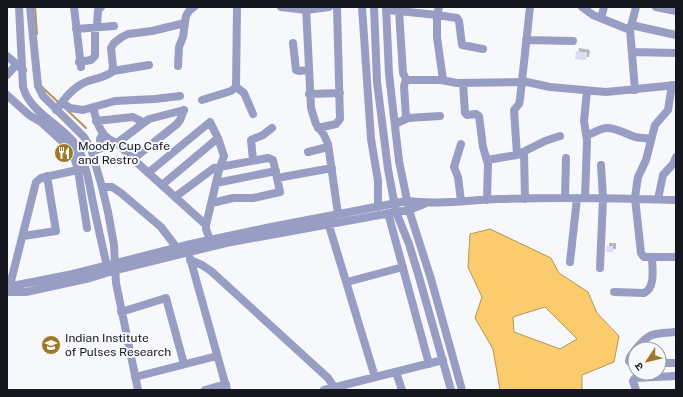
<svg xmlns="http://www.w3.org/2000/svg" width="683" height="397" font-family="'Public Sans','Noto Sans Devanagari',sans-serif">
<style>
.water{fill:#facc6e;stroke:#b59556;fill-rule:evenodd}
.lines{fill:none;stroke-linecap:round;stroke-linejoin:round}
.stream{stroke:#b59556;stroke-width:2}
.building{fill:#daddf5;filter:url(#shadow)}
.minor{stroke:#989dc3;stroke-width:8}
.labels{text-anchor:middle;stroke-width:4;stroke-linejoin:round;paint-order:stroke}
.poi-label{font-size:12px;fill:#15161e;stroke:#f7f8fc;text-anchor:start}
</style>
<defs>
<filter id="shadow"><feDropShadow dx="3" dy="-3" stdDeviation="0" flood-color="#0004"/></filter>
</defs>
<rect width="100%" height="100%" fill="#f7f8fc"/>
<path class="water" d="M490 229 551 258 559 273 588 292 597 313 619 336 614 362 582 375V390H500L493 349 475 318 482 297 468 267 470 234ZM545 307 577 339 560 349 514 332 513 317Z"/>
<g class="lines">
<path class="stream" d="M35 7 37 34
M41 86 58 102
M67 110 86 128"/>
</g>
<path class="building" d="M576 51 587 53 586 60 575 59Z
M63 150 68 156 57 158 55 151Z
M606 246H613V252H606Z"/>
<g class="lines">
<path class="minor" d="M19 7 23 87C30 113 61 124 76 145 85 159 89 182 92 198 97 222 102 246 108 270
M30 7 38 86 43 96 84 137 91 149 102 187 108 212 114 245 116 283 138 390
M74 7 81 67
M281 7 306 10 329 7
M306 7 311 108 316 124 324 135 328 144 338 214
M362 7 371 139 378 181V207
M374 7 377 82 388 169 396 212 409 244 419 277 451 390
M386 7 389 74 399 161 409 210 431 279 462 390
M399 7V11L437 15 439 7
M582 7 593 15 630 30
M656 7 676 11
M386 10 399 11 403 73 406 79 409 80H441L457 83 527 82 550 87 606 92 676 85
M601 18 604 7
M631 25 676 35
M97 26 98 10 101 7
M76 29 114 26
M526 40 573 41
M293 43 296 70 299 71 308 70
M632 52 676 53
M7 56 23 70
M79 62 91 60 95 56V27
M178 66 179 47 183 37 186 16 189 11 194 7
M113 71 149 65
M7 75 16 65
M406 79 404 86 406 118
M443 80 437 37V15L457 18 459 21 462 45 483 49
M463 83 465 113 467 115 476 114 479 116 483 147 488 164 487 200
M672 85 668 110 655 125 646 160 638 177 637 183 635 198 641 253 644 257H676
M236 87 244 93 253 114
M635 90 630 30 636 7
M309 94 340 93
M7 95 29 115 41 122 65 144 73 153 78 170 87 228
M202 100 231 91 236 87 237 7
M62 103 70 108 83 110 115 101 155 99 180 96
M93 107C97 122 100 138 117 143L149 119 184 110
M56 110C65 98 74 86 88 81 96 79 105 77 112 72L113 67 111 48 114 43 122 37 128 34 152 31 185 23
M96 121 133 117 143 122
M395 124 408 118 440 116
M318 128 336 124 340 119 337 7
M586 135C593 134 600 128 607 128 617 128 626 134 635 137 641 138 646 138 651 139
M117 143 133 159 206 225
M461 144 454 167 458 177 461 201
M92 152 101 148 100 139 103 134
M308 152 328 147
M524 152 525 199
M517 155 514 110 519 104 520 99 530 7
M133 159 177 124 180 120 184 110
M253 160 251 140 263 135 272 128
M487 160 517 155 545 141 560 136
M148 173 210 122 218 138 224 156 219 170 206 225V229L210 240
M277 178 332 168
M216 183 276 171
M162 185 218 138
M102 187H112L121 193 161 227 177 248
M175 197 214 168 268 158 273 160 280 192 253 198H233L212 203
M565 198 566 158
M585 198 587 141 584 121 587 91
M658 199 663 175 673 164 676 157
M388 213 429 364
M327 219 375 377
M23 236 56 231 47 176
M190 258 227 390
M190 260 202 265 211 271 328 378 332 384 334 390
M570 262 577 198
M600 268 603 198 601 165
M347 282 403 267
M10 285 36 182 41 178 82 169
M7 287 73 274 191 244 271 227 407 201C438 205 468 200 499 199 558 197 617 198 676 200
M7 292H26L90 278 116 270 226 243 396 212 409 210 424 204
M614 292 644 293C656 288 652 267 652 257
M121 312 166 298 184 364
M636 349C650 331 654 334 676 332
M635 350 630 357 629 361 632 364H635
M659 363H676
M396 372 402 390
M135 377 217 356
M205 390 226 384
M324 390 443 360
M636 390 633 381 635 378 676 376"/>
</g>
<defs>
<symbol id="restaurant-disc" viewBox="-11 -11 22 22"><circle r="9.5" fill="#9d7825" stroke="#f7f8fc"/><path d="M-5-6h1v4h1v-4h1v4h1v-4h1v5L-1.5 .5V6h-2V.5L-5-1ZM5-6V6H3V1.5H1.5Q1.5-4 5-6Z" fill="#fff"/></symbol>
<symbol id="university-disc" viewBox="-11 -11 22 22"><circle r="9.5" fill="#9d7825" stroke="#f7f8fc"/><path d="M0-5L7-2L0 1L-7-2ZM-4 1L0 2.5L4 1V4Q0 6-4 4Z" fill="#fff"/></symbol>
</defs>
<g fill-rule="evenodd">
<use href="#restaurant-disc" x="53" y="142" width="22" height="22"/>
<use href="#university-disc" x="40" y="334" width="22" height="22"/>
</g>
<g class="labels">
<g class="poi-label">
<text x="78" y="150">Moody Cup Cafe<tspan x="78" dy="14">and Restro</tspan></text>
<text x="65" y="342">Indian Institute<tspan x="65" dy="14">of Pulses Research</tspan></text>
</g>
</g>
<rect width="683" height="397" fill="none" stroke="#15161e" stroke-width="16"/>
<g transform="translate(647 361) rotate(235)"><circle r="19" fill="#f7f8fc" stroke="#9d9ea3"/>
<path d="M0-3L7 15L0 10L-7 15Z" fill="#9d7825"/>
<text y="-6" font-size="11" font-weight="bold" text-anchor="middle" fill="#15161e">उ</text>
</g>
</svg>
